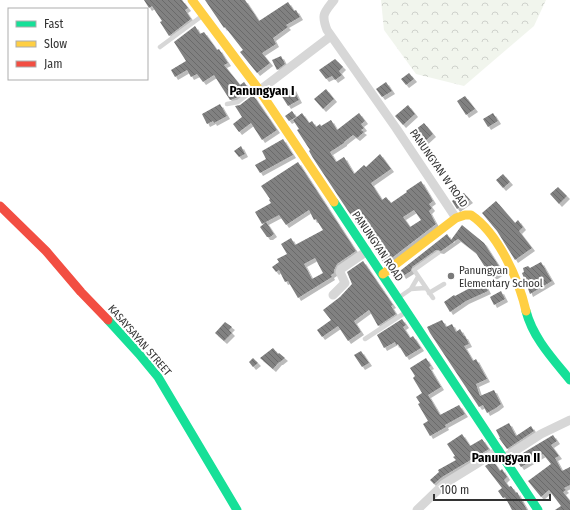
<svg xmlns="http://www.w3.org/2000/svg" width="570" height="510" font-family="'Fira Sans Condensed',sans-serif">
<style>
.forest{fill:url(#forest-crowns)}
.building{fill:url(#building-back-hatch);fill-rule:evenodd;filter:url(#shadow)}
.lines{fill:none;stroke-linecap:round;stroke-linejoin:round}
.lane{stroke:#d7d7d7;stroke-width:4.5}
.street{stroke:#d7d7d7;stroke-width:9}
.fast{stroke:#16e098;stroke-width:9}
.slow{stroke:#ffcf43;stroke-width:9}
.jam{stroke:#f24e42;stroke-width:9}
.poi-dot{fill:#7a7a7a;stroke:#fff;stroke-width:1.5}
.labels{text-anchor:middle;stroke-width:4;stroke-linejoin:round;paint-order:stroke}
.street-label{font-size:11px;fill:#333;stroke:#fff}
.poi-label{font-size:11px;fill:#333;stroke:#fff;text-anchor:start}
.quarter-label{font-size:13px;font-weight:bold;fill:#000;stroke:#fff}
</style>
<defs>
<pattern id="forest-crowns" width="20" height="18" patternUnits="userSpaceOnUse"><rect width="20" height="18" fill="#f1f5ed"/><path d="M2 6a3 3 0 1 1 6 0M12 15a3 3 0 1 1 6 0" fill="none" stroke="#cfd2cc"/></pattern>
<pattern id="building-back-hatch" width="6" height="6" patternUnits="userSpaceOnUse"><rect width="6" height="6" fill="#818181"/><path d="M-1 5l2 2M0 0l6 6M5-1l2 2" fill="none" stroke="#6a6a6a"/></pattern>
<filter id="shadow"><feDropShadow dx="3" dy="3" stdDeviation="0" flood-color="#0004"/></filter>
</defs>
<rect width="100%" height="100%" fill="#fff"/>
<path class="forest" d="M381 0H546L534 26 464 86 416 74 384 30Z"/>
<path class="building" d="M144 0H182L188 8 185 10 191 19 169 36 160 22 162 21 152 6 149 8Z
M205 0H245L259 21 288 2 294 11 296 10 300 17 286 25 288 27 273 38 276 44 262 53 270 63 257 73 240 52 243 50 225 27 224 28Z
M195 26 200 34 204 32 217 50 219 49 228 63 224 65 240 85 244 82 249 89 236 98 230 100 214 75 203 82 197 74 191 77 187 70 175 77 171 70 186 61 174 42Z
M281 56 285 64 277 70 272 60Z
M335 59 343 67 339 71 342 75 335 80 332 76 326 79 319 70Z
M409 73 414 79 406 85 401 79Z
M386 82 392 91 382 97 376 89Z
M293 88 299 100 288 106 281 95Z
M326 89 334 99 323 109 314 99Z
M253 95 277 130 262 140 251 123 239 132 233 124 242 117 235 106 240 105Z
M465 96 475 109 466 115 457 101Z
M220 104 227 116 214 123 213 121 207 124 202 114Z
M408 105 415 114 403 125 395 116Z
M292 111 296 117 289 121 285 116Z
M302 113 309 123 312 121 316 127 320 124 321 126 331 120 337 130 359 113 365 121 361 124 364 128 361 130 364 132 357 138 353 135 344 142V143L330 152 336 162 344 157 354 174 364 165 366 167 380 154 391 169 371 183 382 200 386 197 391 203 407 192 406 191 421 181 433 201 429 204 432 208 429 211 436 224 384 264 379 255 380 254 371 243 374 241 366 230 362 232 313 158 309 151 310 150 297 130 299 129 293 120ZM414 210 421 220 410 227 403 217Z
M493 113 498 121 488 127 483 119Z
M424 123 433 134 421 145 411 133Z
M283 139 293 155 260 173 255 165 266 159 262 151Z
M241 146 245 154 239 157 234 151Z
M298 162 356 251 337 264 334 270V273L331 275 332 277 298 298 288 281 285 282 279 270 276 272 272 267 279 262 277 259 287 254 281 244 291 238 295 245 323 230 316 219 314 220 309 210 286 225 279 215 262 224 255 212 271 203 269 200 270 199 261 186ZM315 258 323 273 312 279 304 264Z
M503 174 510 182 503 188 496 180Z
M558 187 567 196 559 204 550 194Z
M464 193 470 200 457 209 452 201Z
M496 201 515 223 518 220 523 227 519 231 532 248 515 260 497 231 482 213Z
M266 222 274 234 270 237H267L260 227Z
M462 225 484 243 502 271 492 278 476 253 458 239 441 251 436 250 412 267 411 271 403 276 400 271 447 234 451 240Z
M363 261 393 305 391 306 396 314 378 326 369 310 354 321 361 332 348 341 338 326 322 337 317 330 331 320 323 310 340 297 352 284 347 272Z
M541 262 552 281 530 294 522 273 524 272 523 268 528 266 530 268Z
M483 281 488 291 466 301 450 312 444 302 454 295 455 296Z
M501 291 505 299 494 305 490 297Z
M402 319 406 325 403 327 410 338 413 336 421 348 406 357 398 344 396 345 395 342 384 348 377 335Z
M442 320 446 327 452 324 456 332 460 329 464 336H465L469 344 464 346 473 361 476 359 487 379 476 384 480 396 494 390 501 404 496 408 487 413 483 405 479 407 430 333 427 327Z
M225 322 232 327 229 330 232 333 224 341 215 333Z
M273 348 278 354 279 353 285 358 280 362H279L273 369 260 358Z
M361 351 369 363 362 367 354 355Z
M253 358 258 363 253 367 249 362Z
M426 358 431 366 429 367 441 387 428 395 440 415 459 405 465 414 445 425 446 427 430 436 423 424 428 421 418 404 420 403 416 397 422 393 413 378 415 376 410 368Z
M509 423 516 436 531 426 534 431 507 449 499 438H500L496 430Z
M462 434 470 446 482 439 489 449 442 477 434 484 430 480 439 472 438 470 456 460 453 457 455 456 447 444Z
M553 435 557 441 551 445 559 456 555 458 562 471 570 467V485L564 488 566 490 563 492 570 501V510H555L561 506 549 490 541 497 528 481 551 464 543 454 521 467 517 461 525 456 523 453Z
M493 461 500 471 502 469 507 477 504 480 509 487 511 486 516 493 517 492 527 510H512L505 497 503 498 498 491 502 488 485 466Z"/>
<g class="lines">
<path class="lane" d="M160 47 202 16
M227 104 238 102 256 88
M411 289 418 277
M429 293 444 284
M398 298 411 289 425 288
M433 298 414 270 438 253
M365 339 406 312"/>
<path class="street" d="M334 0C324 13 321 14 327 30L396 128 456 218
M260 90 331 36
M333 295 345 283 340 272 341 269 367 251
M504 458 541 434 570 420
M417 510 444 484 499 450"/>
<path class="fast" d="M334 202 538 510
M526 311C533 338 553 359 570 380
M108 320 139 354 158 377 237 510"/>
<path class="slow" d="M192 0 257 87 334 202
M383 274 456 218 465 215H471C498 233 519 280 526 311"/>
<path class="jam" d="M0 206 46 251 81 292 108 320"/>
</g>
<circle class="poi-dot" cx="451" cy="276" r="4"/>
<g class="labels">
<g class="street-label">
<text transform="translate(439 168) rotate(55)" y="4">PANUNGYAN W ROAD</text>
<text transform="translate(378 246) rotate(56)" y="4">PANUNGYAN ROAD</text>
<text transform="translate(140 340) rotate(49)" y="4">KASAYSAYAN STREET</text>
</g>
<g class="poi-label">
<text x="459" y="274">Panungyan<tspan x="459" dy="13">Elementary School</tspan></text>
</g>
<g class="quarter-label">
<text x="262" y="95">Panungyan I</text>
<text x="506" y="462">Panungyan II</text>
</g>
</g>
<rect x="8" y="8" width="140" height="72" fill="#ffffff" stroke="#adadad"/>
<rect x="16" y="21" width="20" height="6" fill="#16e098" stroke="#adadad"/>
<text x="44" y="28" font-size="12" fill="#333333">Fast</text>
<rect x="16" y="41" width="20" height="6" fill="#ffcf43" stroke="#adadad"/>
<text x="44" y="48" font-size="12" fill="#333333">Slow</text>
<rect x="16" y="61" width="20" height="6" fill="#f24e42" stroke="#adadad"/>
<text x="44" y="68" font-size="12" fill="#333333">Jam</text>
<path d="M434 494v6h116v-6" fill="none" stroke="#333333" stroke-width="2"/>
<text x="440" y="494" font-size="12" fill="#333333" stroke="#ffffff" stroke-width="3" paint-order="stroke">100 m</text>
</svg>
